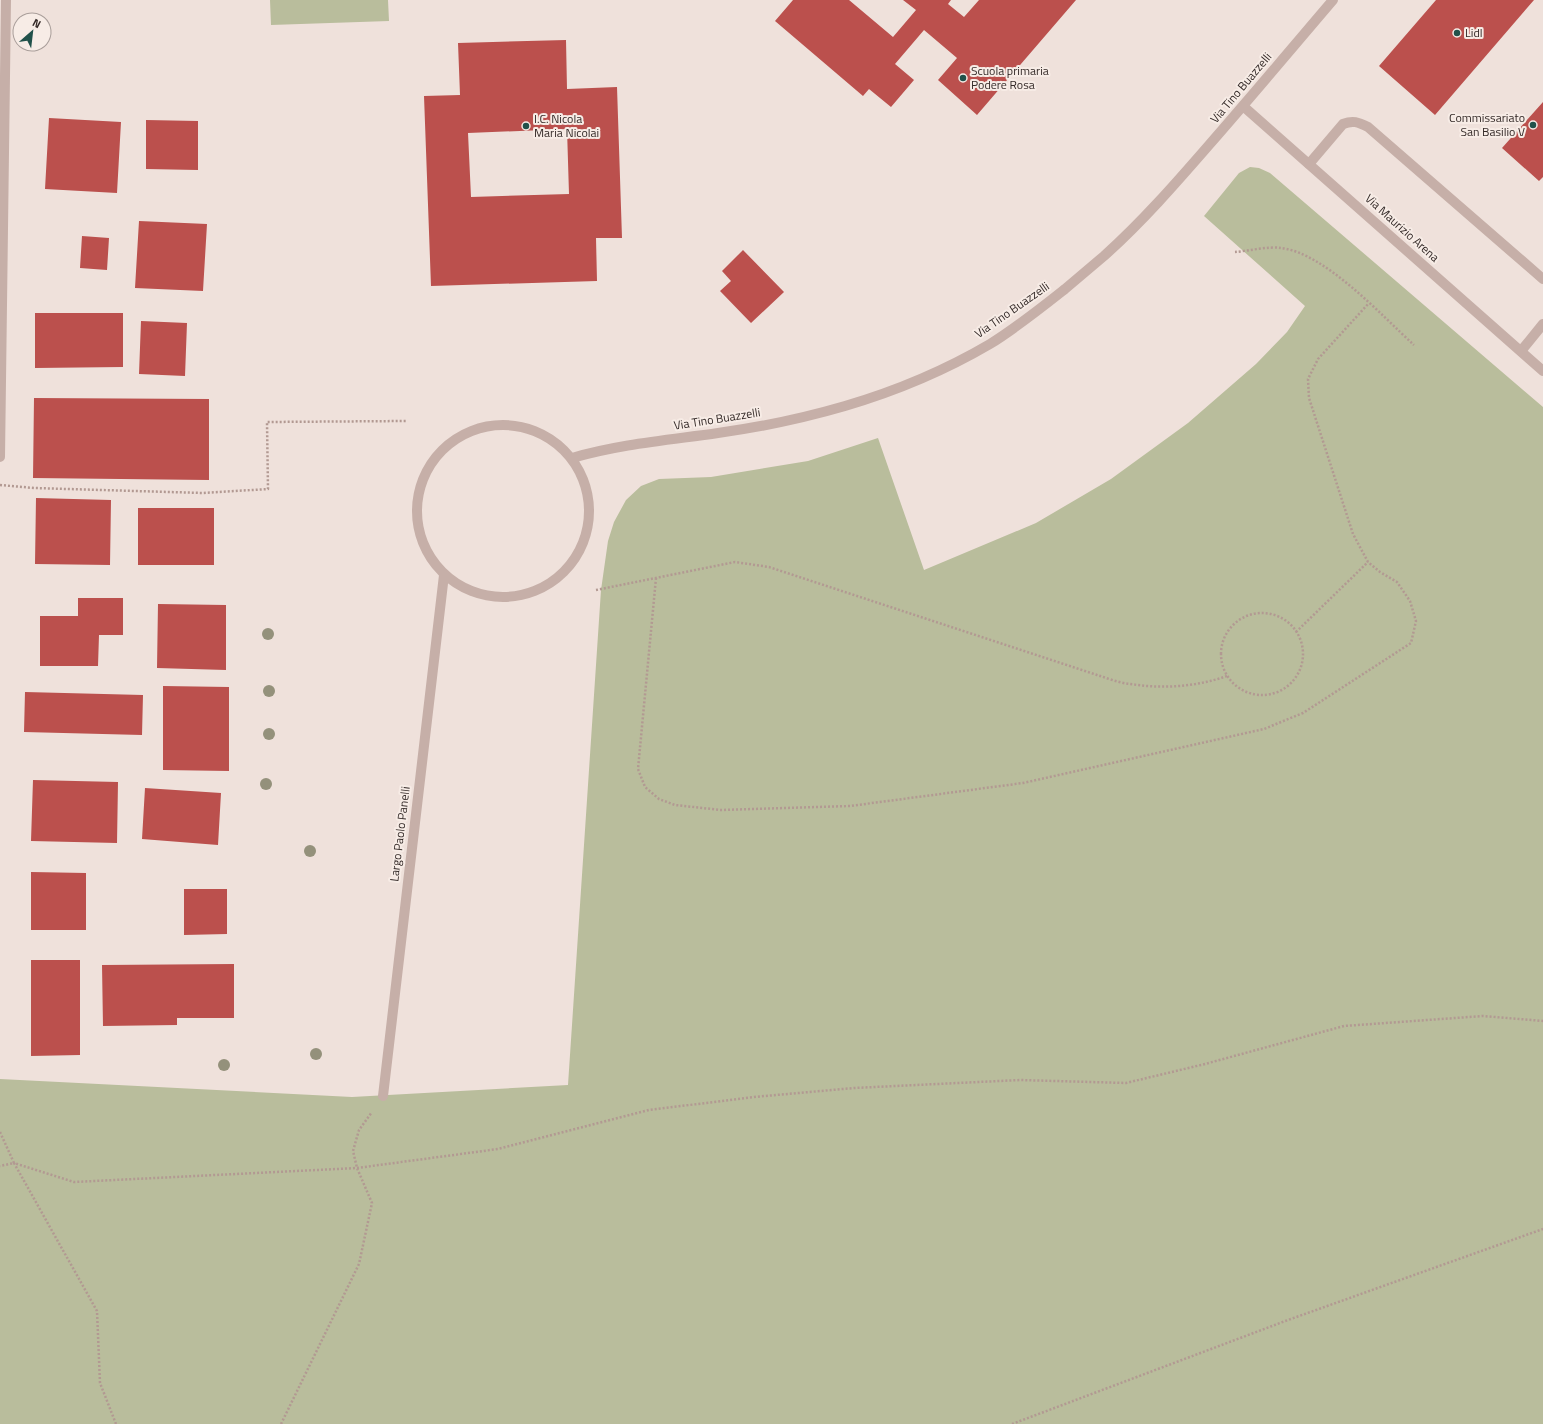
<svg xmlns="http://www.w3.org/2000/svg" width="1543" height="1424" font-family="'Titillium Web',sans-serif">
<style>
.green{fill:#b9bd9c}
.building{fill:#bb504d;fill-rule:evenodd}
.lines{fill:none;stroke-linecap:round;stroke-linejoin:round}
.path{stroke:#b29992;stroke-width:2.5;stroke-dasharray:2 2;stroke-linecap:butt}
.lane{stroke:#c6afa8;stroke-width:10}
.street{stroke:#c6afa8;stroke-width:10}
.tree{fill:#94917b}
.poi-dot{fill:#21514a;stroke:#f7ece6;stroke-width:1.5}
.labels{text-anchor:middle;stroke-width:4;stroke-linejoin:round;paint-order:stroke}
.poi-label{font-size:12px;fill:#332927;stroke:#f7ece6;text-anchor:start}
.street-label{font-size:12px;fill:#332927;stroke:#f7ece6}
</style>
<rect width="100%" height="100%" fill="#efe1db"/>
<path class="green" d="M270 0H388L389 21 271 25Z
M1250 167 1259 168 1270 173 1543 407V1424H0V1079L352 1097 568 1085 601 590 608 541 614 522 626 500 641 486 659 479 711 477 808 461 878 438 924 570 1036 523 1111 479 1188 423 1256 364 1287 332 1305 306 1204 216 1239 173Z"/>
<path class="building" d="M793 0H849L893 37 916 10 903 0H951L948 4 964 17 979 0H1076L977 115 938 80 957 58 924 30 895 64 914 80 891 107 869 89 863 96 775 21Z
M1436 0H1534L1435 115 1379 66Z
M566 40 567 89 617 87 622 238H596L597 281 431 286 424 96 460 95 458 43ZM567 129 569 194 471 197 468 133Z
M1543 102V177L1539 181 1502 148Z
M49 118 121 122 117 193 45 189Z
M146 120 198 121V170L146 169Z
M139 221 207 224 203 291 135 288Z
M82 236 109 238 107 270 80 268Z
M743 250 784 292 751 323 720 291 731 281 722 271Z
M35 313H123V367L35 368Z
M141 321 187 323 185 376 139 374Z
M34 398 209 399V480L33 478Z
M36 498 111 500 110 565 35 564Z
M138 508H214V565H138Z
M78 598H123V635H99L98 666H40V616H78Z
M158 604 226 605V670L157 668Z
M163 686 229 687V771L163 770Z
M25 692 143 695 142 735 24 732Z
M33 780 118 782 117 843 31 841Z
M145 788 221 793 218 845 142 839Z
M31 872 86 873V930H31Z
M184 889H227V934L184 935Z
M31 960H80V1055L31 1056Z
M234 964V1018H177V1025L103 1026 102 965Z"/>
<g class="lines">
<path class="path" d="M1235 252C1248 251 1269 246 1281 248 1325 253 1381 315 1414 345
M0 485 34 488 203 493 268 489 267 422 406 421
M656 578 638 769 645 787 659 799 675 805 721 810 850 806 1023 783 1264 729 1303 713 1411 643 1416 621 1410 601 1397 582 1380 572 1368 562 1353 534 1309 398 1308 379 1318 359 1369 303
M596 590 735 562 769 567 1097 675C1107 678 1119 683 1130 684 1162 689 1196 687 1227 676
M1221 654a41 41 0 1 1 82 0a41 41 0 1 1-82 0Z
M1296 632 1368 562
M0 1132 14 1163 0 1166
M116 1424 100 1383 97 1311 14 1163 74 1182 357 1168 498 1149 649 1110 754 1097 854 1088 1020 1080 1126 1083 1205 1064 1344 1026 1483 1016 1543 1021
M281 1424 359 1264 372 1203 357 1168 353 1151 359 1130 372 1112
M1012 1424 1288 1320 1543 1229"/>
<path class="lane" d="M1309 164 1343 124C1353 120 1358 122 1368 127L1543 279
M1521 351 1543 324"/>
<path class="street" d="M1243 106 1543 371
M417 511a86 86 0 1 1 172 0a86 86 0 1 1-172 0Z
M0 457 6 0
M572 458C620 444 669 440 718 433 761 427 804 418 845 406 896 391 944 371 990 344 1016 328 1041 308 1065 289 1078 278 1091 267 1104 256 1142 222 1176 183 1209 145 1251 97 1292 48 1333 0
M383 1096 444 575"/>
</g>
<g class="tree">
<circle cx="268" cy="634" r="6"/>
<circle cx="269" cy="691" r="6"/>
<circle cx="269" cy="734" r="6"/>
<circle cx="266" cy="784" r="6"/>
<circle cx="310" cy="851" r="6"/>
<circle cx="316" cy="1054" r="6"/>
<circle cx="224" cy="1065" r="6"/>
</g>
<g class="poi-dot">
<circle cx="1457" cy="33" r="4"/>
<circle cx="963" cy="78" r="4"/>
<circle cx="1533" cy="125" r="4"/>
<circle cx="526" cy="126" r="4"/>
</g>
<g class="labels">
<g class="poi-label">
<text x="1465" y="37">Lidl</text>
<text x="971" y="75">Scuola primaria<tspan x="971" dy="14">Podere Rosa</tspan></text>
<text x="1525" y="122" text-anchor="end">Commissariato<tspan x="1525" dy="14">San Basilio V</tspan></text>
<text x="534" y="123">I.C. Nicola<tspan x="534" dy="14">Maria Nicolai</tspan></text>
</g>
<g class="street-label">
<text transform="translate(1241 88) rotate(-50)" y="4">Via Tino Buazzelli</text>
<text transform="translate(1402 228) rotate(42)" y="4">Via Maurizio Arena</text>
<text transform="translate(1012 310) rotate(-35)" y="4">Via Tino Buazzelli</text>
<text transform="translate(717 419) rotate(-9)" y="4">Via Tino Buazzelli</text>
<text transform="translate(400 834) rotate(-83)" y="4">Largo Paolo Panelli</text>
</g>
</g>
<g transform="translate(32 32) rotate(28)"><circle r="19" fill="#f7ece6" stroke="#a99e9a"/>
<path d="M0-3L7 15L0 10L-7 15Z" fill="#21514a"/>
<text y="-6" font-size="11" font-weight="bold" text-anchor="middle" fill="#332927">N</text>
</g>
</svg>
